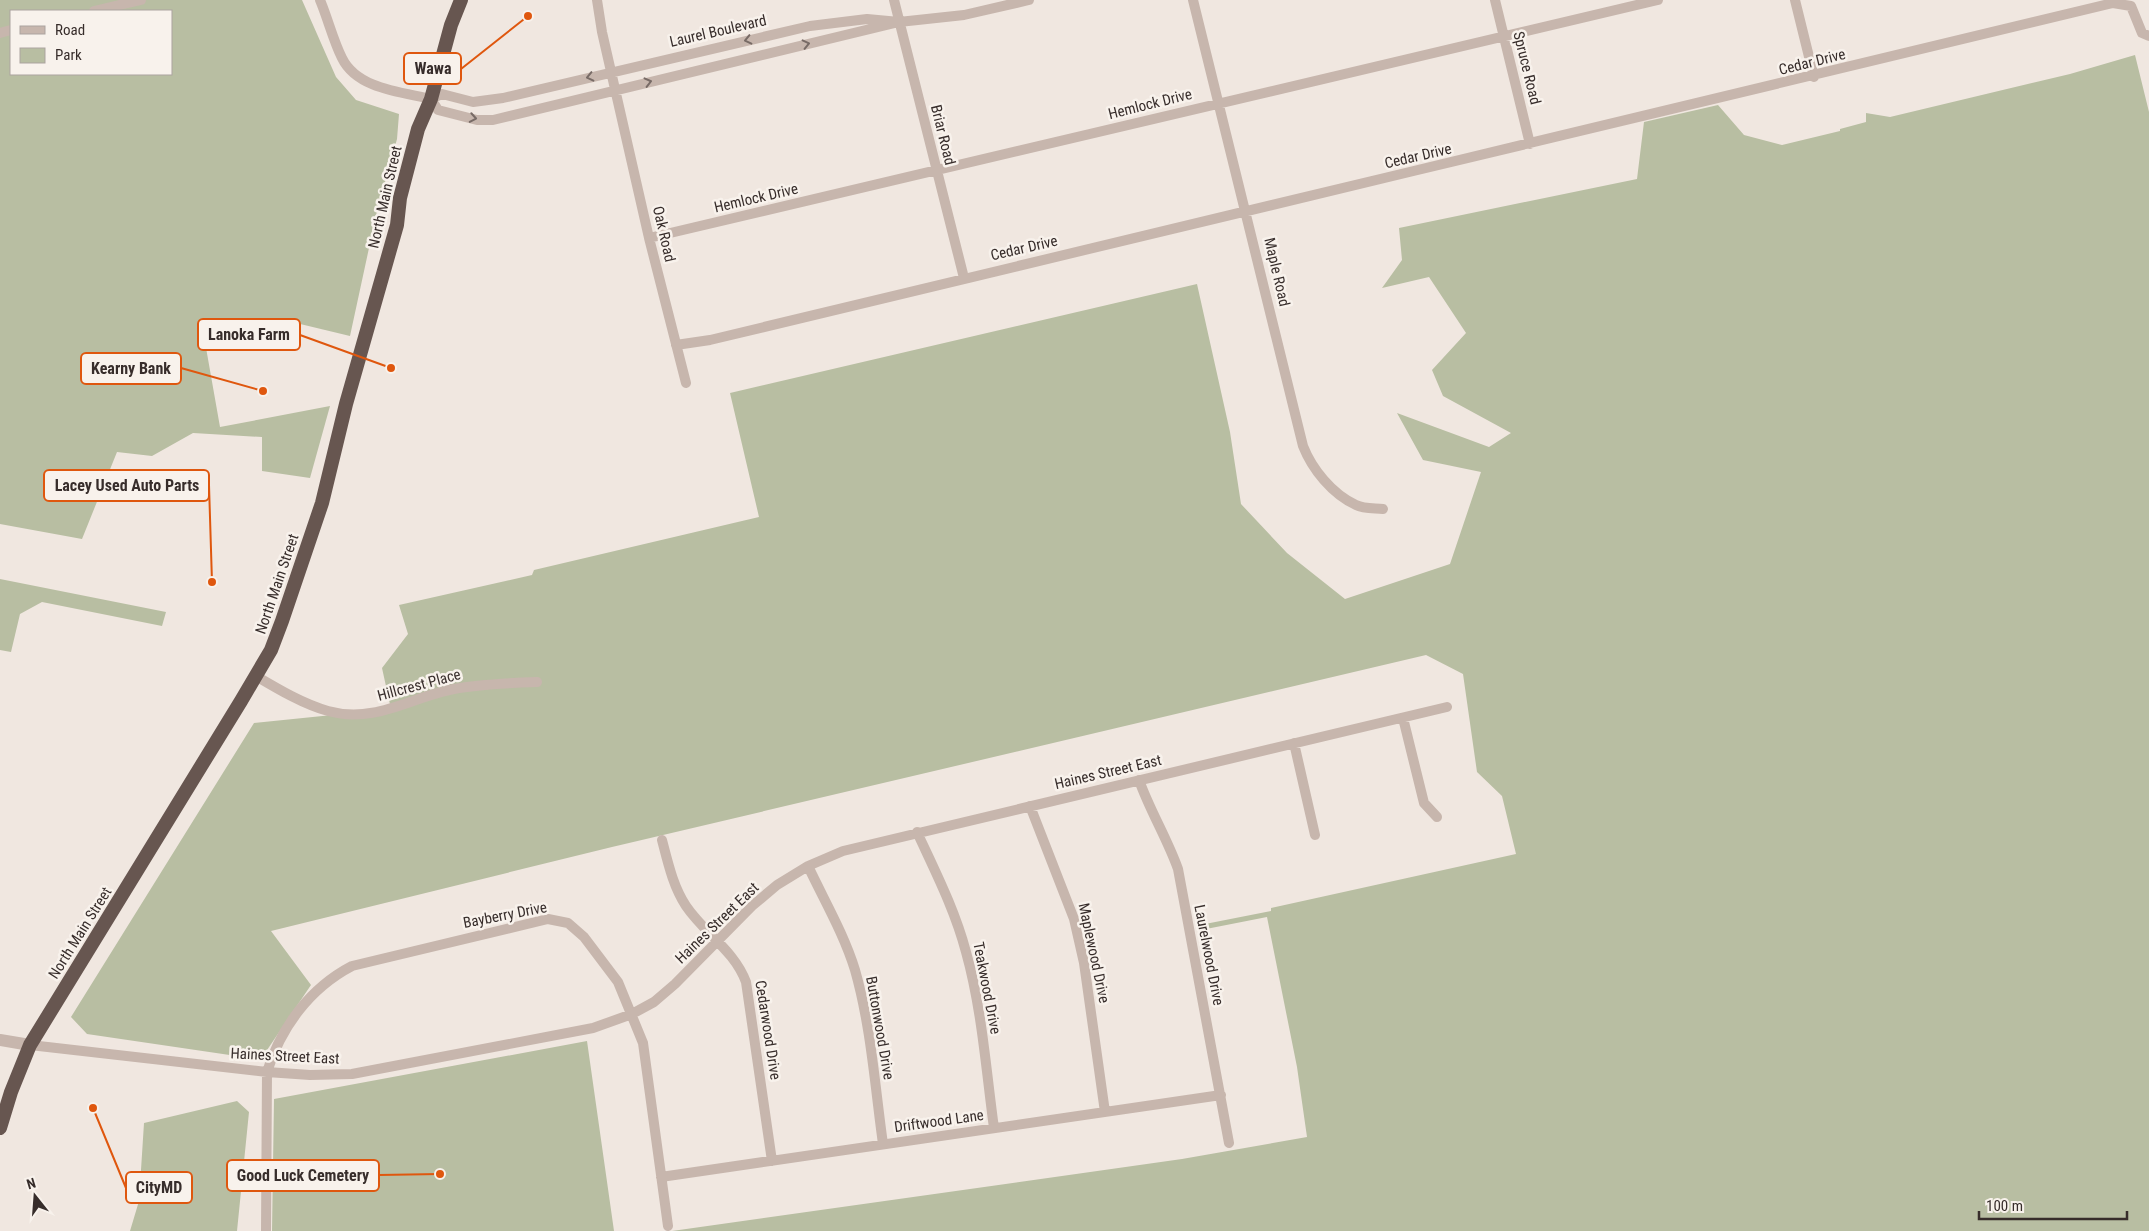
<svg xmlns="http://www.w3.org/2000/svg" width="2149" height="1231" font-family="'Roboto Condensed',sans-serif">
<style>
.green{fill:#b8bea2;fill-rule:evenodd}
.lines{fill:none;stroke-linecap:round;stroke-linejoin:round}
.minor{stroke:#c7b6ad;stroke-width:10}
.tertiary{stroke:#c7b6ad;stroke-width:12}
.trunk{stroke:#675650;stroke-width:14}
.oneway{stroke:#786b66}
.labels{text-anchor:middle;stroke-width:5;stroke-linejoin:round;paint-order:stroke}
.street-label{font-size:15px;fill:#372d2b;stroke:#f8f2ec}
.leader{fill:none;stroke:#df570e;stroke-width:2}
.callout-dot{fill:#df570e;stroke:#f8f2ec;stroke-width:2}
.callout{fill:#f8f2ec;stroke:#df570e;stroke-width:2}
.callout-label{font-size:16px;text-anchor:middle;font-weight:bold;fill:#372d2b}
</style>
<rect width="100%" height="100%" fill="#f0e7e0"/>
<path class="green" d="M0 0H302L336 77 356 100 399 114 397 139 377 211 350 336 296 323 259 328 205 342 220 427 330 406 310 478 262 471V437L193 433 152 456 117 452 82 539 0 524ZM11 11H171V74H11Z
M2135 55 2149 112V1231H672L1182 1159 1307 1137 1297 1067 1267 917 1201 930 1200 925 1271 911V908L1516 854 1502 796 1477 772 1463 674 1426 655 612 847 271 931 311 985 263 1056 250 1058 87 1034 71 1017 254 723 391 709 382 668 408 634 399 605 532 575 534 570 759 517 730 393 1197 284 1230 432 1241 504 1287 553 1345 599 1450 564 1481 472 1423 460 1397 413 1489 447 1511 433 1443 396 1432 370 1466 333 1429 277 1382 288 1402 260 1399 228 1637 179 1644 122 1718 105 1744 135 1782 145 1840 131V129L1866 122V113L1890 117 2070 74Z
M0 579 166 612 162 626 42 602 20 614 11 652 0 650Z
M587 1041 614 1231H272L274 1099Z
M237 1101 249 1112 237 1231H130L139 1201 144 1123Z"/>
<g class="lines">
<path class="minor" d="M320 0C328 19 333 40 342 58 357 89 401 92 431 99L442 94 473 102 503 98 810 26 867 19 899 22
M597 0 602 32 649 238 686 383
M894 0 964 278
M1193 0 1303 446C1312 469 1332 494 1356 505 1364 509 1375 508 1383 509
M1495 0 1530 144
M1795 0 1814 77
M94 11 141 0
M0 33 11 30
M431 99 438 110 477 120H493L899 22 964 15 1029 0
M649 238 1658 0
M676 345 710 340C1177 225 1646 118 2113 3L2131 6 2142 33 2149 36
M256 676C278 689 303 704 328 711 375 724 411 697 454 689 481 684 509 683 537 682
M1403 718 1424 803 1437 817
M1294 743 1315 835
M1139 780C1150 811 1167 838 1178 869L1229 1143
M1030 806 1074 919 1084 963 1105 1112
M917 832C935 871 955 910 966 952 982 1009 986 1070 994 1128
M662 840C668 863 673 886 686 906 705 934 734 950 746 982L772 1161
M808 866C824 900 844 934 855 970 871 1026 875 1087 883 1144
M30 1045 267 1072 310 1075 352 1074 593 1028 632 1014 654 1002 675 984 752 906 777 885 808 866 843 851 1447 707
M661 1177 1221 1095
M266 1231 267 1072C281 1027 310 988 352 966L548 919 568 923 584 937 618 982 643 1043 668 1226"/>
<path class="tertiary" d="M0 1040 30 1045"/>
<path class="trunk" d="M0 1128 11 1092 30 1045 241 701 271 650 282 621 322 503 346 404 397 225 400 198 418 129 431 99 451 25 461 0"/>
</g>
<defs><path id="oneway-chevron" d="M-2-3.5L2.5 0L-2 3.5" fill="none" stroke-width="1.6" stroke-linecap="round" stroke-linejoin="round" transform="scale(1.25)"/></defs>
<g class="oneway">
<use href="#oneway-chevron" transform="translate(748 40) rotate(167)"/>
<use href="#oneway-chevron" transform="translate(806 44) rotate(-13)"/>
<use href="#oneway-chevron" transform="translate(590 77) rotate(167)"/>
<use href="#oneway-chevron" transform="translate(648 82) rotate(-14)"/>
<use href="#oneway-chevron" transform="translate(473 118) rotate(10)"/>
</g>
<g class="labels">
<g class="street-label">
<text transform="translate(718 31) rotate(-13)" y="5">Laurel Boulevard</text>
<text transform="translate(1812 62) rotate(-14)" y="5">Cedar Drive</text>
<text transform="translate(1527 68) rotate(76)" y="5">Spruce Road</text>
<text transform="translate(1150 104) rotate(-14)" y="5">Hemlock Drive</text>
<text transform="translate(943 135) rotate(76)" y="5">Briar Road</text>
<text transform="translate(1418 156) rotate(-13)" y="5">Cedar Drive</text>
<text transform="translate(385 197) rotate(-77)" y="5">North Main Street</text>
<text transform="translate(756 198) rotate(-13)" y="5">Hemlock Drive</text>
<text transform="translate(664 234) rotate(77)" y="5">Oak Road</text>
<text transform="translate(1024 248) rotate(-13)" y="5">Cedar Drive</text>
<text transform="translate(1277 272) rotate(77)" y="5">Maple Road</text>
<text transform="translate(277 584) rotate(-71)" y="5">North Main Street</text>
<text transform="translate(419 685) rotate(-15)" y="5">Hillcrest Place</text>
<text transform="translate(1108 772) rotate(-13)" y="5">Haines Street East</text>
<text transform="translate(505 915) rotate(-11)" y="5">Bayberry Drive</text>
<text transform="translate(717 923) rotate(-44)" y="5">Haines Street East</text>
<text transform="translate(80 933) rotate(-58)" y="5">North Main Street</text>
<text transform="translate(1094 953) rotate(78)" y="5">Maplewood Drive</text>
<text transform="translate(1209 955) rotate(79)" y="5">Laurelwood Drive</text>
<text transform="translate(987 988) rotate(79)" y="5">Teakwood Drive</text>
<text transform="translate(880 1028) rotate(80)" y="5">Buttonwood Drive</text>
<text transform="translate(768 1030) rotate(81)" y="5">Cedarwood Drive</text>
<text transform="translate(285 1056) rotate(3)" y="5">Haines Street East</text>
<text transform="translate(939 1121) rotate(-8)" y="5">Driftwood Lane</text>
</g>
</g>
<path class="leader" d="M528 16L461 69M391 368L300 335M263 391L181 368M212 582L209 485M440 1174L379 1175M93 1108L126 1188"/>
<g class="callout-dot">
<circle cx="528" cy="16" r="5"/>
<circle cx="391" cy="368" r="5"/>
<circle cx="263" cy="391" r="5"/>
<circle cx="212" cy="582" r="5"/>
<circle cx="440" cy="1174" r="5"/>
<circle cx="93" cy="1108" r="5"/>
</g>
<g class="callout">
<rect x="404" y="53" width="57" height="31" rx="5"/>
<rect x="198" y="319" width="102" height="31" rx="5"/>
<rect x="81" y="353" width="100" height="31" rx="5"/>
<rect x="44" y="470" width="165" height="31" rx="5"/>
<rect x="227" y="1160" width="152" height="31" rx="5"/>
<rect x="126" y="1172" width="66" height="31" rx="5"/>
</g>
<g class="callout-label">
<text x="433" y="74">Wawa</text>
<text x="249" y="340">Lanoka Farm</text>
<text x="131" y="374">Kearny Bank</text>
<text x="127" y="491">Lacey Used Auto Parts</text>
<text x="303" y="1181">Good Luck Cemetery</text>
<text x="159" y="1193">CityMD</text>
</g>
<rect x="10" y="10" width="162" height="65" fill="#f8f2ec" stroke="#aba39f"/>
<rect x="20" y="26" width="25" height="8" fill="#c7b6ad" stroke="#aba39f"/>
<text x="55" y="35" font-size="15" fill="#372d2b">Road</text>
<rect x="20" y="48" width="25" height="15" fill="#b8bea2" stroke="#aba39f"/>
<text x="55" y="60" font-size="15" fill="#372d2b">Park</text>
<g transform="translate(35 1196) rotate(343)" stroke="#f8f2ec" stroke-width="4" paint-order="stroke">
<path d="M0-4L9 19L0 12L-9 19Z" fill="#372d2b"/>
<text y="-8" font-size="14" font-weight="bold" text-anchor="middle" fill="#372d2b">N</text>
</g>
<path d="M1979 1211v8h148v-8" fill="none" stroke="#372d2b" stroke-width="2.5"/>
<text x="1986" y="1211" font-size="15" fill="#372d2b" stroke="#f8f2ec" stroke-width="4" paint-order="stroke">100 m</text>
</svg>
